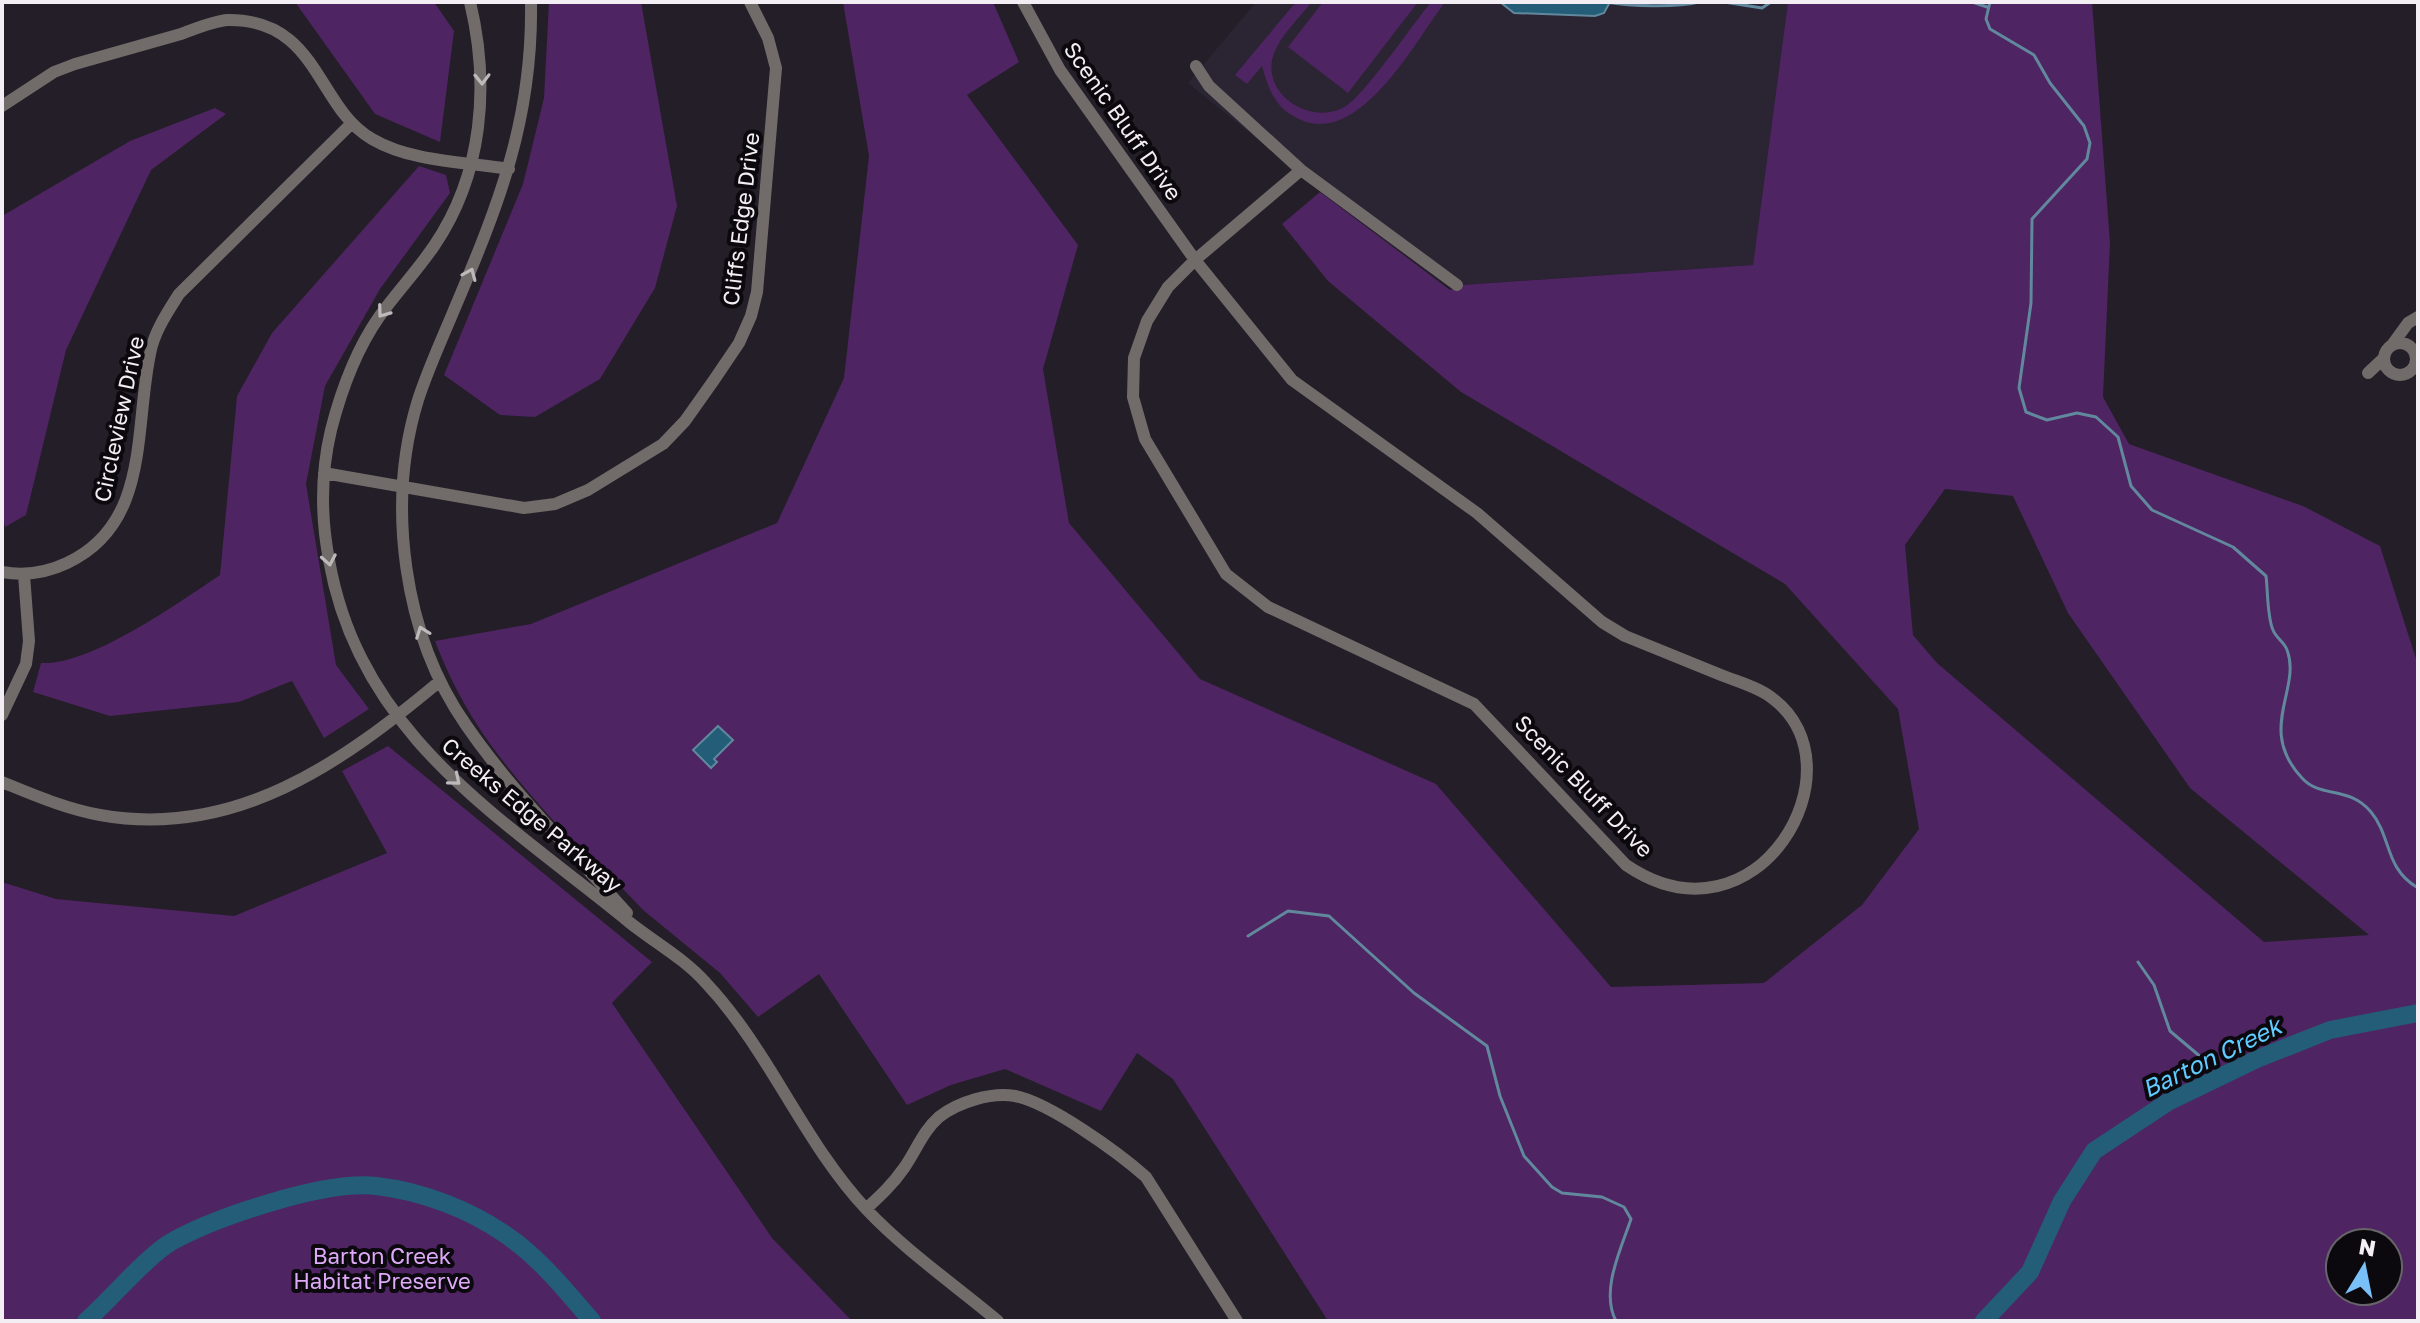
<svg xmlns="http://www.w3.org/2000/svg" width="2420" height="1323" font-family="'Golos Text',sans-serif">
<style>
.education{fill:#2b2433}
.green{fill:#4e2462;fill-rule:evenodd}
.water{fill:#235d78;stroke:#61889d;stroke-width:2}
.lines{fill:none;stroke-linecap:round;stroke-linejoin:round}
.stream{stroke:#61889d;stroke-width:3}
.river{stroke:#235d78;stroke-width:18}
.minor{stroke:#716b69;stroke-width:12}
.oneway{stroke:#bebabc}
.labels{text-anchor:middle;stroke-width:8;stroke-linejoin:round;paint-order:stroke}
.street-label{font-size:22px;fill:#f2eef4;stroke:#0b090d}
.park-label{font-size:22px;fill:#dda9f8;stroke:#0b090d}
.water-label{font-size:24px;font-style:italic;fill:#60ccff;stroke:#0b090d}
</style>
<rect width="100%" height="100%" fill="#231e27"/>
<path class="education" d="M1256 2H1788L1753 265 1457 285 1303 176 1188 83Z"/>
<path class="green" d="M295 2H434L454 31 440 142 375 114Z
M549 2H641L677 206 655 288 600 379 535 417 500 415 444 375 523 184 544 98Z
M843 2H993L1019 62 967 95 1078 245 1043 369 1069 523 1200 679 1436 784 1611 987 1764 983 1862 905 1919 829 1898 709 1785 584 1461 392 1328 281 1282 224 1320 192 1450 290 1462 285 1753 265 1788 2H2092L2110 243 2103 397 2129 444 2303 506 2380 546 2418 665V1321H1328L1173 1079 1137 1053 1101 1111 1005 1069 951 1085 907 1105 819 974 758 1017 720 973 643 910 586 850 582 853C519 781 470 733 435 641L531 624 777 523 844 378 869 156ZM1945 489 2013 496 2068 613 2190 788 2369 935 2264 942 1937 663 1913 635 1905 545ZM2340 1243H2388V1291H2340Z
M1296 2H1312C1300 17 1282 34 1275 51 1257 92 1311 128 1346 106 1365 94 1413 24 1431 2H1445C1415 42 1359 148 1299 119 1275 108 1269 91 1262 66L1247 84 1235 75Z
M1323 2H1418L1348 93 1288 47Z
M215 108 226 114 151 170 66 350 26 515 5 527 2 512V216L130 141Z
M419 166 446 175 450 193 380 289 325 386 306 484 336 665 369 709 324 738 292 681 239 702 110 716 33 692 41 663C90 666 178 603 220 575L237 396 272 333Z
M388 746 652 962 612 1003 772 1238 852 1321H2V882L56 899 234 916 387 853 342 771Z"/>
<path class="water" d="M1500 2H1610L1604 13 1595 16 1514 13Z
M718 726 733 740 714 759 717 762 711 768 693 750Z"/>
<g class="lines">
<path class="stream" d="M1605 2C1631 6 1674 8 1699 2
M1724 2 1762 8 1771 2
M1972 2 1987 7
M1990 2 1986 19 1990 29 2034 55 2050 83 2084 126 2090 143 2087 159 2032 219 2031 303 2019 388 2026 412 2047 420 2077 413 2096 417 2118 437 2131 486 2152 510 2233 547 2266 576C2268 592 2267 616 2273 630 2276 638 2285 643 2287 650 2302 689 2256 729 2302 778 2321 799 2348 785 2371 812 2392 837 2384 868 2418 888
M1248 936 1288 911 1329 916 1414 993 1487 1046 1500 1096 1524 1156 1552 1187 1562 1193 1602 1197 1624 1207 1631 1219C1621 1249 1600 1291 1616 1321
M2138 962 2154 985 2170 1031 2215 1069 2220 1077"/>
<path class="river" d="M86 1321C110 1300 146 1257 171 1242 216 1217 325 1180 376 1186 421 1191 469 1209 506 1235 539 1257 566 1291 592 1321
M1984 1321 2030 1272 2062 1201 2094 1151 2168 1102 2257 1059 2330 1030 2418 1013"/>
<path class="minor" d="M470 2C490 85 483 174 434 246 417 271 396 293 379 317 356 350 341 391 331 430 321 472 321 518 329 560 360 736 501 817 629 922 654 942 685 959 706 983 770 1051 803 1142 867 1210 906 1251 955 1285 998 1321
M531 2C533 119 499 204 454 310 442 339 428 369 418 400 386 504 403 635 466 725 512 792 573 852 627 913
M1023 2 1060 70 1195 260 1301 170
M1196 66 1209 86 1301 170 1457 285
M2 106 54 72 75 64C110 54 146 44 181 34 195 29 213 21 228 20 319 19 316 107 372 139 411 162 466 162 509 169
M1195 260 1292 380 1477 513 1602 622 1625 636C1657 649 1689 662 1721 675 1738 682 1758 687 1772 698 1865 767 1757 954 1626 865L1474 704 1268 607 1226 574 1145 439 1133 397 1134 358 1147 321 1168 287Z
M2384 359a16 16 0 1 1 32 0a16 16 0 1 1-32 0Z
M2392 345 2408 323 2418 317
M2368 373 2384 358
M324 473 524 508 555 504 588 490 663 444 685 421 714 380 739 343 751 316 757 292 776 68 768 38 750 2
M2 572C25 576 46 573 67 563 150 524 134 431 150 354 154 332 167 313 179 294L352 123
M2 715 26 664 29 641 24 575
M2 782C34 795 66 809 100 815 235 839 342 763 440 681
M866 1209C880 1196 893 1184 904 1168 916 1151 923 1131 939 1117 958 1102 991 1092 1015 1096 1050 1103 1119 1153 1146 1177L1237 1321"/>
</g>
<defs><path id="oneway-chevron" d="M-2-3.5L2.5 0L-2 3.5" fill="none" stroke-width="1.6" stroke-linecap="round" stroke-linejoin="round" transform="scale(2)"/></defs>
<g class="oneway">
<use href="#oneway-chevron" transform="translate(482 79) rotate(89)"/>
<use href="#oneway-chevron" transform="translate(470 274) rotate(-67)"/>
<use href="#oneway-chevron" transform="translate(383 312) rotate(126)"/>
<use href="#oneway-chevron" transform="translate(329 560) rotate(80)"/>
<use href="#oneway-chevron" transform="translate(422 632) rotate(-110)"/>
<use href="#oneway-chevron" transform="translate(455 780) rotate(40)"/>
</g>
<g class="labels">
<g class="street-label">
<text transform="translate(1123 121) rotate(55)" y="8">Scenic Bluff Drive</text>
<text transform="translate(741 219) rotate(-83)" y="8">Cliffs Edge Drive</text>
<text transform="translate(119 419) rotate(-78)" y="8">Circleview Drive</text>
<text transform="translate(1584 786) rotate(46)" y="8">Scenic Bluff Drive</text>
<text transform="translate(532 815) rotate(40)" y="8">Creeks Edge Parkway</text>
</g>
<g class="park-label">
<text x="382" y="1264">Barton Creek<tspan x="382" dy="25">Habitat Preserve</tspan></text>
</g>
<g class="water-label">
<text transform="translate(2212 1058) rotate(-26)" y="8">Barton Creek</text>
</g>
</g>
<rect width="2420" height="1323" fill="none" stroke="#f2eef4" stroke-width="8"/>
<g transform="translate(2364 1267) rotate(10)"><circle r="38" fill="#0b090d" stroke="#676569" stroke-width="2"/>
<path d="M0-6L14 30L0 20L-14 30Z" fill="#79bff8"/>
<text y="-12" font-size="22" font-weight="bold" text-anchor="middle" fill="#f2eef4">N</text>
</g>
</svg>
